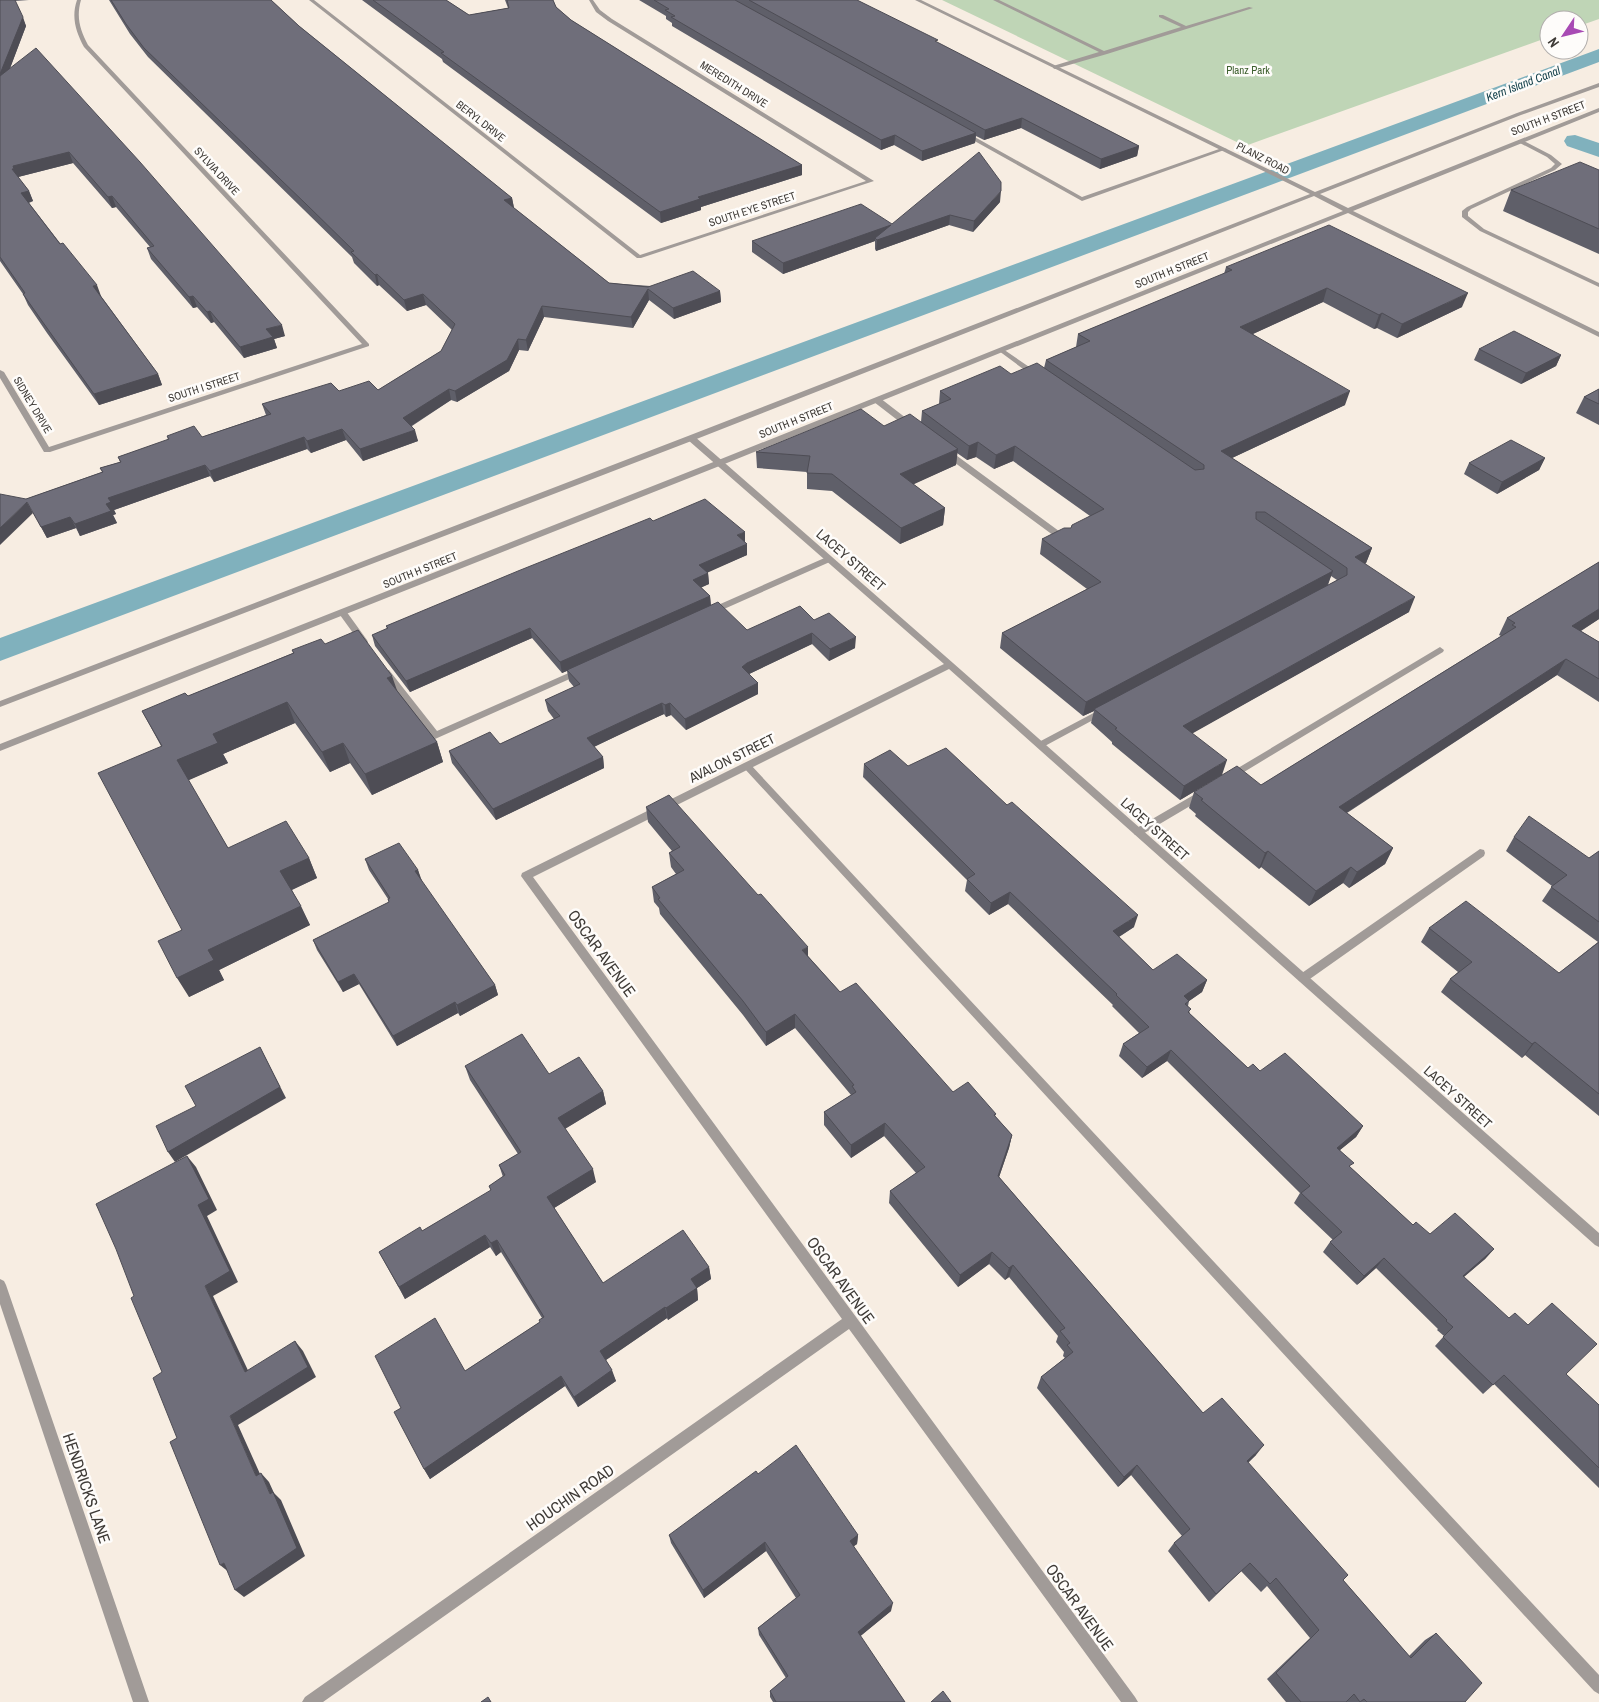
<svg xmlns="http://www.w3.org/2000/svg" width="1599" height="1702" font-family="'Archivo Narrow',sans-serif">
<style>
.green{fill:#bfd5b6}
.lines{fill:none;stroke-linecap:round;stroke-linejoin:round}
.canal{fill:#80b1bd;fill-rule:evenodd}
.service{fill:#a19b98;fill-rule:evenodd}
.minor{fill:#a19b98;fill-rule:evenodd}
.tertiary{fill:#a19b98;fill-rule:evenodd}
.wall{fill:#5f5f69;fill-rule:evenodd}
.shaded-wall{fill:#4e4d55}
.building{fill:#6f6e7a;stroke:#4e4d55}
.labels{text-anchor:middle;stroke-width:5;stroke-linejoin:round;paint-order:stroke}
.far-park-label{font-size:11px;fill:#3e602f;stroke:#fefcfa}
.far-street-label{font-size:11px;fill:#3e3a36;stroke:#fefcfa}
.far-water-label{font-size:12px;font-style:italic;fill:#19454f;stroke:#fefcfa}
.street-label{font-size:14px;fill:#3e3a36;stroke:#fefcfa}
.near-street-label{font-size:16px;fill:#3e3a36;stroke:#fefcfa}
</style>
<rect width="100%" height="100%" fill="#f7ede2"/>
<path class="green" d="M942 0H1599V19L1579 26V20H1549V37L1245 146Z"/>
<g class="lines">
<path class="canal" d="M1599 49V62L0 661V638Z
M1575 135 1599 143V157L1567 146 1564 141 1567 136Z"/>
<path class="service" d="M993 0H999L1104 51 1181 27 1159 17V15H1163L1186 26 1249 7 1253 8 1107 54 1055 69 1053 68V66L1099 52Z
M964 131 1082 197 1222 148 1227 149 1082 201 962 134V132Z
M1518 140H1522L1551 155 1562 164 1555 170 1471 209 1468 212V216L1484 229 1599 283V287L1480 231 1462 217V211L1467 207 1551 168 1555 164 1547 157 1518 142Z
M999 349H1003L1041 375 1034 377 999 351Z
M874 398H880L915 425V429H909L874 402Z
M943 450H949L1067 537V541H1061L943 454Z
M829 556 833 559 832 561 715 613 712 614 708 611 709 609Z
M343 610 346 611 367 640 368 642 367 644H361L340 615 339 613 340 611Z
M1440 647 1444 650 1443 652 1234 778H1228L1226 776 1228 774Z
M580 668 583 669 584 671 583 673 435 739 432 738 382 672 383 670H389L437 731Z
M1103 708 1108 711 1106 713 1043 747 1040 748 1035 745 1037 743Z
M747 763 750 764 1599 1675V1694L1594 1691 744 768 742 766Z
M1204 789 1207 790 1209 793 1207 796 1141 835H1135L1133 832 1135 829Z
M1480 849 1484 850 1485 853 1484 856 1307 981 1303 982 1299 981 1298 978 1299 975Z"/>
<path class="minor" d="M77 0H81C76 17 80 30 88 45L369 344V346L50 452H44L0 378V370L4 372 49 447 362 344 84 47C76 32 71 17 77 0Z
M309 0H314L640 255 866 181 608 21 596 12 589 0H593L600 10 612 19 874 181 641 258H637Z
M688 436H694L953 663 1599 1233V1247L1595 1245 949 669 533 877 1135 1697 1138 1702H1121L849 1329 323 1702H302L305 1697 842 1319 521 876 522 873 944 664 688 440Z
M0 1279 4 1281 6 1285 149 1702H133L0 1304Z"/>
<path class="tertiary" d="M915 0H921L1315 192 1517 113 1599 83V87L1521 115 1320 194 1348 208 1599 108V112L1353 211 1599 332V337L1348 213 722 465 0 751V744L716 461 1343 211 1314 196 694 440 0 707V701L688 436 1310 194Z"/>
</g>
<path class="wall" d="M0 0H29L15 1 26 26 10 68 285 336 274 339 277 348 244 358 214 322 211 323 197 307 193 308 151 259 147 248 150 247 116 207 112 208 73 163 18 177 29 191 33 201 29 203 101 296 158 374 162 385 99 405 47 333 28 305 23 294 0 261Z
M109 0H271L299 26 512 198 514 208 609 283 720 291 721 302 674 319 649 300 633 328 544 317 528 351 519 350 509 371 457 402 451 400 412 426 418 441 363 461 346 440 311 453 307 449 214 482 210 476 114 510 116 514 113 515 117 523 80 536 76 528 47 538 26 499 102 472 100 468 120 462 118 457 168 440 167 436 202 437 266 415 262 404 339 391 378 390 441 351 452 330 426 305 407 311 379 285 377 286 354 263 352 257 148 57 130 34Z
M362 0H446L469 15 508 8 505 0H553L556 7 571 20 802 165V175L701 207V210L661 223 443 62 442 59Z
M639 0H857L938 43 1139 146 1137 156 1100 169 1021 128 984 140 976 136 975 143 922 161 894 145 881 150 672 26V23L666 19V16Z
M1599 170V254L1503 211 1511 190Z
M1000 202 973 232 949 225 876 251 875 249V241L783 274 752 252V241L892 224Z
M1226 267 1462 307 1397 338 1377 328 1374 329 1323 302 1253 334 1345 405 1232 458 1372 548 1366 563 1365 564 1409 612 1192 733 1222 775 1180 800 1112 744V742L1091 723 1094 711 1083 716 1000 648 1002 633 1087 589 1040 554 1042 539 1071 528 1090 516 1013 461 994 469 976 457 967 460 957 453 956 465 913 484 945 508 943 525 900 544 832 491 807 489V472L757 468 756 452 884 426 921 422 922 411 939 404 940 391 1011 374 1044 368 1046 360 1076 347 1078 334 1224 274ZM1331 576 1337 580 1328 585Z
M1479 349 1561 355 1556 366 1521 384 1474 360Z
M1599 389V425L1576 413 1584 397Z
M1545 458 1539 470 1497 494 1464 474 1469 463Z
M653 521 745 542 747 555 707 572 708 573 709 584 701 587 710 596 711 606 747 630 814 620 855 648 829 661 812 644 749 674 758 683V694L686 730 671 715 666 717 664 714 637 726 594 747 603 757 604 768 496 820 452 763 449 751 500 744 554 719 548 711 545 700 574 687 569 681 567 671 562 673 532 638 410 692 375 646 372 635 387 629 386 626Z
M1599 562V619L1581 631 1599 642V702L1557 675 1347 813 1393 848 1385 864 1349 888 1343 883 1309 906 1261 867 1259 869 1195 816 1196 814 1189 808 1194 792 1261 785 1501 636 1499 635 1507 618Z
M325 644 397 691 437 742 443 762 372 795 350 763 330 772 295 723 223 754 228 763 188 780 228 848 309 858 317 878 292 890 310 925 219 970 224 980 189 997 161 746 142 711 188 696 293 653 292 650Z
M864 764 908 766 1134 927 1119 937 1153 970 1207 980 1202 992 1189 1001 1188 1006 1190 1014 1248 1068 1260 1071 1363 1126 1356 1137 1340 1150 1350 1167 1413 1225 1430 1234 1494 1249 1485 1259 1464 1277 1566 1374 1599 1405V1488L1494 1384 1483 1394 1435 1346 1444 1336 1437 1330 1438 1329 1376 1268 1357 1285 1323 1252 1330 1242 1333 1240 1294 1203 1300 1193 1167 1061 1142 1078 1119 1056 1123 1044 1139 1033 1112 1006 1113 1005 1008 904 989 915 965 891 967 880 863 777Z
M646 807 808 956 840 992 953 1092 996 1114 995 1116 1012 1135 1009 1148 999 1177 1203 1413 1256 1455 1248 1463 1343 1580 1409 1656 1425 1640 1436 1633 1465 1702H1286L1267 1679 1310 1638 1267 1586 1261 1592 1241 1571 1209 1602 1168 1551 1174 1543 1182 1536 1131 1475 1118 1487 1037 1388 1041 1377 1065 1358 1063 1356 1064 1352 1056 1342 1058 1336 1009 1277 1005 1280 989 1264 958 1287 889 1203 890 1191 916 1173 884 1136 851 1158 824 1125V1112L851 1095 795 1028 766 1046 743 1015 660 914 659 908 654 902 652 887 676 874 671 867 669 853 672 851 648 822Z
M1514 837 1589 858 1599 851V1116L1525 1055 1522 1058 1441 992 1450 979 1458 972 1421 942 1429 928 1559 973 1598 942 1542 901 1552 886 1506 851Z
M365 859 418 870 421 881 495 985 498 995 460 1016 458 1013 397 1046 359 984 343 992 317 950 313 940 389 902 388 899 369 870Z
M465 1066 549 1074 603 1091 606 1104 565 1129 596 1182 554 1208 603 1283 709 1267 711 1279 697 1288 698 1300 668 1320 667 1318 606 1360 616 1381 578 1407 565 1386 430 1479 424 1469 465 1371 540 1322 542 1318 501 1252 496 1256 490 1247 405 1299 379 1252 422 1231 491 1191 489 1186 503 1177 499 1165 518 1154 470 1080Z
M669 1535H858L857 1544 853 1546 891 1611 860 1636 905 1702H773L770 1697V1691L786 1678 759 1635 758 1628 796 1598 766 1551 704 1598 671 1543Z"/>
<path class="shaded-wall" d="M23 17 26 26 3 87 0 80V74Z
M1022 118 1021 128 984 140 985 130Z
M976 133 975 143 922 161V151Z
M895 135 894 145 881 150V140Z
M1139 146 1137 156 1100 169 1101 159Z
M69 152 73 163 18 177 12 169 13 166Z
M802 165V175L701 207V210L661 223 660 212 698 197Z
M29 191 33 201 26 203 21 193Z
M1001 191 1000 202 973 232 974 221Z
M112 196 116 207 112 208 108 197Z
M512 198 514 208 504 200Z
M950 215 949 225 876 251 877 240 875 238V241L783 274V263L891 225Z
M377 274 379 285 377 286 375 275Z
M97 285 101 296 98 297 93 286Z
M1327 288 1323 302 1237 341 1240 327Z
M648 289 649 300 633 328 631 317Z
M720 291 721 302 674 319 673 308Z
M1468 293 1462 307 1397 338 1402 324Z
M423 294 426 305 407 311 404 300Z
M193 296 197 307 193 308 189 297Z
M542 306 544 317 528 351 526 340Z
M210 311 214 322 211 323 207 312Z
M1382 313 1377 328 1374 329 1379 315Z
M282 325 285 336 274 339 277 348 244 358 240 347 266 329Z
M518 339 519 350 509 371 457 402 455 391Z
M1561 355 1556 366 1521 384 1526 373Z
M158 374 162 385 99 405 94 394Z
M449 389 451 400 406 429 403 418Z
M1350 391 1345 405 1217 465 1221 451Z
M342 429 346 440 311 453 307 441Z
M415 430 418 441 363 461 360 449Z
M304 437 307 449 214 482 210 471Z
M978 442 976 457 967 460 969 446Z
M1015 446 1013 461 994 469 996 455Z
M958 449 956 465 899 491 900 474Z
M1545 458 1539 470 1497 494 1502 482Z
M205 465 210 476 114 510 116 514 113 515 117 523 80 536 75 524 106 504 108 498Z
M27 502 33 513 0 545V528Z
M945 508 943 525 900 544 901 528Z
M70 517 76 528 47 538 41 527Z
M745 532V543L737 535Z
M747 544V555L700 576 699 565Z
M1372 548 1366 563 1350 572 1355 557Z
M1333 571 1327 586 1094 709V711L1083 716 1086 702Z
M708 573 709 584 694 591 693 580Z
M710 596 711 607 562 673 560 662Z
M1415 597 1409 612 1179 741 1183 726Z
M1599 609V619L1563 642 1572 626Z
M530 628 532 638 410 692 406 681Z
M812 633V644L747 675 742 667 747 663Z
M856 637 855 648 829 661 830 649Z
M1566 659 1557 675 1332 822 1339 807Z
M392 676 399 696 387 678Z
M758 683V694L686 730 685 719Z
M287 702 295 723 223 754 228 763 187 781 177 760 213 734Z
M662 703 664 714 589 749 587 738Z
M670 703 671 715 666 717 665 705Z
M437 742 443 762 372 795 365 774Z
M343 743 350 763 330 772 322 752Z
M603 757 604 768 496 820 493 809Z
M1227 760 1222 775 1180 800 1184 786Z
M1393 848 1385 864 1349 888 1357 872Z
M1268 851 1261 867 1259 869 1265 853Z
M309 858 317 878 289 891 280 871Z
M1351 867 1343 883 1309 906 1316 891Z
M418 870 422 881 418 882 415 871Z
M1010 892 1008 904 989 915 991 903Z
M301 906 310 925 219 970 224 980 189 997 177 978 208 950Z
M1138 915 1134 927 1109 943 1113 931Z
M808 947V961L802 950Z
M354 974 359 984 343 992 338 982Z
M1207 980 1202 992 1179 1008 1184 996Z
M495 985 498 995 460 1016 457 1005Z
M455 1002 458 1013 397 1046 393 1036Z
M795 1014V1028L766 1046V1032Z
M1535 1042 1525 1055 1522 1058 1532 1044Z
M260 1047 286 1098 175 1162 168 1152Z
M1171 1050 1167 1061 1142 1078 1147 1067Z
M603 1091 606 1104 561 1131 558 1118Z
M885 1123 884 1136 851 1158V1145Z
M1363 1126 1356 1137 1330 1158 1337 1148Z
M1012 1135 1009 1148 995 1189 998 1176Z
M187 1156 196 1167 217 1210 207 1216 238 1282 213 1296 253 1381 245 1372 205 1286Z
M593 1169 596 1182 551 1210 547 1197Z
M485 1235 490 1247 405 1299 399 1287Z
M497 1240 501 1252 496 1256 491 1243Z
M1494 1249 1485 1259 1454 1285 1463 1276Z
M992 1252 989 1264 958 1287 960 1275Z
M1384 1258 1376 1268 1357 1285 1364 1276Z
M1013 1265 1009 1277 1005 1280 1009 1268Z
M709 1267 711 1279 697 1288 698 1300 668 1320 666 1308 691 1279Z
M665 1307 667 1318 603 1362 600 1351Z
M295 1341 303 1351 316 1377 238 1425 265 1485 256 1476 230 1416Z
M612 1370 616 1381 578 1407 574 1397Z
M561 1376 565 1386 430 1479 424 1469Z
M1264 1445 1256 1455 1239 1471 1247 1461Z
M1137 1465 1131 1475 1118 1487 1124 1477Z
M261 1473 269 1482 274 1493 281 1500 305 1556 244 1597 235 1590 270 1494Z
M858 1535 857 1544 849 1550 850 1541Z
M765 1542 766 1551 704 1598 703 1590Z
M224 1563 230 1573 220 1565Z
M893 1603 891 1611 857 1639 858 1632Z"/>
<path class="building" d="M0 0H15L23 17 0 74Z
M111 0H271L299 26 512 198 504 200 609 283 648 287 693 271 720 291 673 308 648 289 631 317 542 306 526 340 518 339 507 360 455 391 449 389 403 418 415 430 360 449 342 429 307 441 304 437 210 471 205 465 108 498 111 502 106 504 111 511 75 524 70 517 41 527 27 502 0 528V494L26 499 103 472 100 468 121 462 118 457 169 439 167 436 194 426 202 437 271 414 262 404 331 383 339 391 369 381 378 390 441 351 455 324 423 294 404 300 377 274 375 275 351 252 354 251 306 204 144 48 126 24Z
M373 0H446L469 15 509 8 507 0H553L556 7 571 20 802 165 698 197 700 199 660 212 441 53 444 52Z
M654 0H735L976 133 922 151 895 135 881 140 671 17 675 16 665 10 669 9Z
M749 0H857L938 40 935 41 1139 146 1101 159 1022 118 985 130Z
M36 48 140 162 282 325 266 329 273 337 240 347 210 311 207 312 193 296 189 297 147 248 154 246 112 196 108 197 69 152 13 166 14 169H12L29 191 21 193 60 244 63 243 97 285 93 286 158 374 94 394 42 321 23 294 25 293 0 257V76Z
M979 152 1001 182V191L974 221 950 215 877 240 875 238 891 225 783 263 752 241 861 204 892 224Z
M1580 162 1599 170V229L1511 190Z
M1329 225 1468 293 1402 324 1382 313 1379 315 1327 288 1240 327 1350 391 1221 451 1372 548 1355 557 1415 597 1183 726 1227 760 1184 786 1115 729 1117 728 1094 709 1347 575V568L1265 512H1256V519L1333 571 1086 702 1002 633 1101 582 1042 539 1064 528H1071L1072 525 1104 509 1015 446 996 455 978 442 969 446 922 411 951 399 940 391 1000 366 1011 374 1037 363 1195 470 1204 469V465L1046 360 1090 341 1078 334 1232 270 1226 267Z
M1514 331 1561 355 1526 373 1479 349Z
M1599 389V404L1584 397Z
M861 409 884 426 910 414 958 449 900 474 945 508 901 528 832 474 807 473 810 456 756 452Z
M1511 440 1545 458 1502 482 1469 463Z
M705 499 745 532 737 535 747 544 699 565 708 573 693 580 710 596 560 662 530 628 406 681 372 635 388 628 386 626 518 571 650 518 653 521Z
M1599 562V609L1572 626 1599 642V679L1566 659 1339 807 1393 848 1357 872 1351 867 1316 891 1268 851 1265 853 1201 800 1203 799 1194 792 1237 766 1261 785 1516 627 1512 625 1515 623 1507 618Z
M718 602 747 630 800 606 814 620 829 613 856 637 830 649 812 633 747 663 742 667 758 683 685 719 670 703 665 705 662 703 636 715 587 738 603 757 493 809 449 751 490 732 500 744 560 716 545 700 580 684 567 670Z
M358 630 392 676 387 678 437 742 365 774 343 743 322 752 287 702 213 734 218 743 177 760 228 848 286 821 309 858 280 871 301 906 208 950 214 960 177 978 158 941 182 930 98 773 162 746 142 711 185 693 188 696 294 653 292 650 321 639 325 644Z
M946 748 1007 805 1012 802 1138 915 1113 931 1153 970 1177 954 1207 980 1184 996 1189 1001 1185 1004 1191 1009 1188 1012 1248 1068 1253 1064 1260 1071 1285 1053 1363 1126 1337 1148 1354 1163 1349 1166 1413 1225 1416 1222 1430 1234 1455 1213 1494 1249 1463 1276 1509 1318 1515 1313 1528 1325 1552 1303 1597 1344 1566 1374 1599 1405V1468L1504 1375 1493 1385 1443 1337 1453 1327 1446 1321 1447 1320 1384 1258 1364 1276 1330 1242 1342 1232 1301 1193 1310 1186 1171 1050 1147 1067 1123 1044 1149 1027 1116 995 1117 994 1010 892 991 903 967 879 975 874 864 764 890 750 908 766Z
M669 795 758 895 761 894 808 947 802 950 840 992 856 983 953 1092 968 1082 996 1114 994 1115 1012 1135 998 1176 1203 1413 1222 1398 1264 1445 1247 1461 1348 1575 1343 1580 1411 1658 1436 1633 1482 1683 1465 1702H1367L1364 1699 1360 1702 1354 1694 1346 1702H1301L1276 1673 1319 1630 1276 1578 1270 1584 1250 1563 1216 1594 1174 1543 1190 1529 1137 1465 1124 1477 1041 1377 1073 1352 1067 1345 1070 1343 1060 1331 1065 1328 1013 1265 1009 1268 992 1252 960 1275 890 1191 925 1167 885 1123 851 1145 824 1112 856 1092 852 1086 854 1085 795 1014 766 1032 743 1001 658 899 660 898 652 887 684 870 669 853 680 847 646 807Z
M1529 816 1589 858 1599 851V922L1551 887 1567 875 1514 837Z
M399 843 418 870 415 871 495 985 457 1005 455 1002 393 1036 354 974 338 982 313 940 389 902 388 899 390 898 365 859Z
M1466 901 1559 973 1599 942V1094L1535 1042 1532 1044 1450 979 1472 962 1429 928Z
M522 1034 549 1074 579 1057 603 1091 558 1118 593 1169 547 1197 603 1283 683 1230 709 1267 691 1279 697 1288 666 1308 665 1307 600 1351 612 1370 574 1397 561 1376 424 1469 394 1412 401 1408 375 1356 435 1318 465 1371 540 1322 539 1320 544 1317 497 1240 491 1243 485 1235 399 1287 379 1252 420 1227 422 1231 491 1190 489 1186 505 1175 499 1165 521 1152 465 1066Z
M260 1047 280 1087 168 1152 156 1126 196 1106 185 1086Z
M187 1156 209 1199 198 1205 230 1271 205 1286 245 1372 295 1341 308 1367 230 1416 256 1476 261 1473 270 1494 273 1492 297 1548 235 1590 224 1563 220 1565 170 1442 177 1438 153 1378 162 1372 131 1298 134 1296 116 1249 96 1204Z
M796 1445 858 1535 850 1541 893 1603 858 1632 905 1702H776L770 1691 788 1676 758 1628 800 1595 765 1542 703 1590 669 1535 756 1471 758 1474Z
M943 1691 951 1702H931Z
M488 1697 491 1702H481Z"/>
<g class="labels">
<g class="far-park-label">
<text x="1248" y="74">Planz Park</text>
</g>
<g class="far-street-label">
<text transform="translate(734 84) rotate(32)" y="4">MEREDITH DRIVE</text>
<text transform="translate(1548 118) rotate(-21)" y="4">SOUTH H STREET</text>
<text transform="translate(481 121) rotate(38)" y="4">BERYL DRIVE</text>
<text transform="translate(1263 158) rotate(27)" y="4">PLANZ ROAD</text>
<text transform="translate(217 171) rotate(47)" y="4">SYLVIA DRIVE</text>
<text transform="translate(752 209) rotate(-18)" y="4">SOUTH EYE STREET</text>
<text transform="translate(1172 270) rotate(-22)" y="4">SOUTH H STREET</text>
<text transform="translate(204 387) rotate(-18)" y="4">SOUTH I STREET</text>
<text transform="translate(33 405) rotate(59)" y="4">SIDNEY DRIVE</text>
<text transform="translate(796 420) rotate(-22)" y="4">SOUTH H STREET</text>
<text transform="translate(420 570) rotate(-22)" y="4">SOUTH H STREET</text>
</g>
<g class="far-water-label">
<text transform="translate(1523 84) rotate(-21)" y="4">Kern Island Canal</text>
</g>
<g class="street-label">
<text transform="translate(851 560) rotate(41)" y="5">LACEY STREET</text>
<text transform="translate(732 758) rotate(-26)" y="5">AVALON STREET</text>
<text transform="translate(1155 829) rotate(42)" y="5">LACEY STREET</text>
<text transform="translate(1458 1097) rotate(42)" y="5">LACEY STREET</text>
</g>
<g class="near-street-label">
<text transform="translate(602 953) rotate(54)" y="6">OSCAR AVENUE</text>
<text transform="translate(841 1280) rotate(54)" y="6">OSCAR AVENUE</text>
<text transform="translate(87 1488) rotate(71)" y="6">HENDRICKS LANE</text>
<text transform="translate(570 1497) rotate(-35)" y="6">HOUCHIN ROAD</text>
<text transform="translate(1080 1607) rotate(54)" y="6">OSCAR AVENUE</text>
</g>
</g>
<g transform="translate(1564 35) rotate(235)"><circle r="24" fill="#fefcfa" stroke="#b1aeac"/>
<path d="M0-4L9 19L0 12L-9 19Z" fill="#a84ab4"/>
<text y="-8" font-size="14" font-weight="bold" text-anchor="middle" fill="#3e3a36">N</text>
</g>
</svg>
